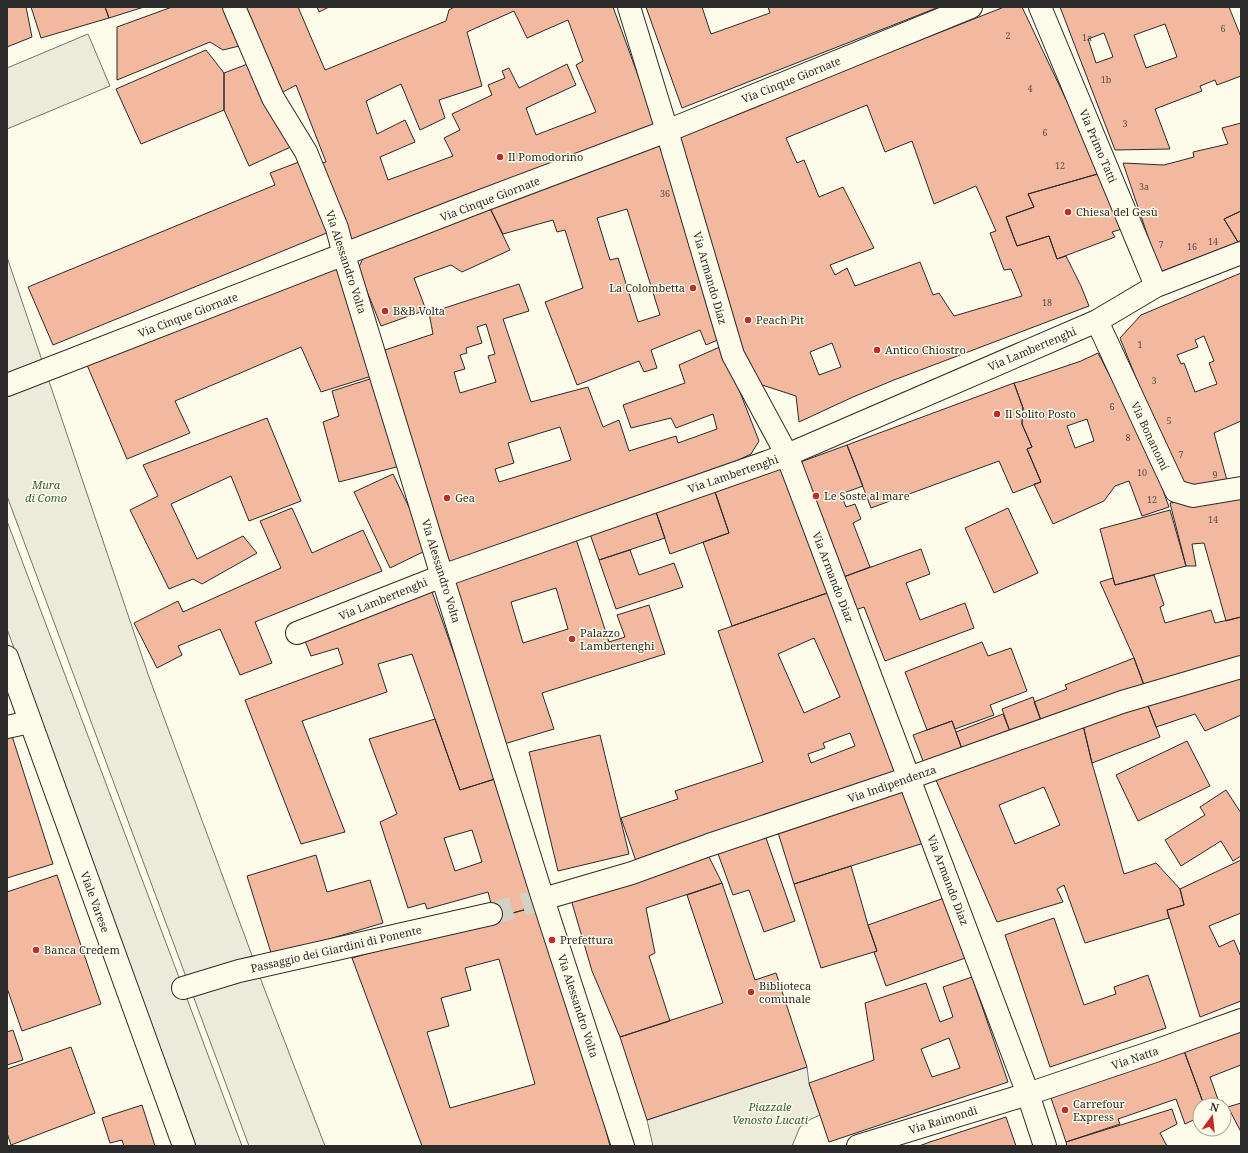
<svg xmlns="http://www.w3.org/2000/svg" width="1248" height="1153" font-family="'Noto Serif',serif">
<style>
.green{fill:#ecebdb;stroke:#74746e}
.parking{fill:#eceadb;stroke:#74746e}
.building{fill:#f2b8a0;stroke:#2b2b2b;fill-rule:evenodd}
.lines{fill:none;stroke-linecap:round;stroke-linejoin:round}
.minor-tunnel{stroke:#d3d1c4;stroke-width:22;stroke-dasharray:22 11;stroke-linecap:butt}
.minor-casing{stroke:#2b2b2b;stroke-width:24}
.minor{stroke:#fdfbea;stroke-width:22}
.poi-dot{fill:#c62828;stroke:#fdfbea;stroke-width:1.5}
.labels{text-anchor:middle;stroke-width:3;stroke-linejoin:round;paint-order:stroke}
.number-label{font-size:9px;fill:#5d4e48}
.street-label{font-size:11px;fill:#2b2b2b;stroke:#fdfbea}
.poi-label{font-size:11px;fill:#2b2b2b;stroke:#fdfbea;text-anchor:start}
.park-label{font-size:11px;font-style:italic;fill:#34623c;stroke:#fdfbea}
</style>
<rect width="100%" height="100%" fill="#fdfbea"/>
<path class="green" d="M88 34 110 86 7 129V68Z
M7 257 149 677 264 988 325 1146H249L7 496Z
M807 1067 809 1083 820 1115 811 1119 800 1127 792 1146H653L647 1120Z"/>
<path class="parking" d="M7 521 183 988 242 1146H196L7 629Z"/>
<path class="building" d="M7 7H26L32 37 7 47Z
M31 7H105L109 18 41 38Z
M105 7H144L109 18Z
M172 7H224L247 44 223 50 210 42 117 80V27Z
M235 7H298L325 70 446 21 449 10 454 7H613L659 133 348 249 319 164 326 162 296 85 274 97ZM514 11 527 38 568 20 583 61 576 65 596 112 536 135 526 108 576 85 567 64 519 88 509 68 502 71 505 78 488 85 492 95 452 114 460 130 444 138 453 156 388 180 380 157 415 142 405 120 377 134 366 101 401 84 420 130 445 118 439 100 482 86 467 32Z
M317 7H329L319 12Z
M646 7H702L711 34 770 13 768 7H939L682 108Z
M1004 7H1022L1101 173 1028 194 1034 207 1006 217 1017 246 1049 236 1057 259 1066 256 1081 286 1089 306 894 380 853 397 799 422 796 396 756 383 741 356 676 137ZM867 105 885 152 912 141 934 204 976 186 996 231 990 233 1004 270 1011 269 1022 296 954 316 939 293 933 295 920 262 855 286 847 268 835 275 830 265 874 248 843 187 819 197 804 160 797 163 786 138ZM832 343 841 367 819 375 810 352Z
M1060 7H1229L1241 37V76L1217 85 1215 80 1200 86 1202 91 1155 109 1170 149 1115 150ZM1165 24 1177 57 1146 68 1134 35ZM1104 33 1113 57 1096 63 1088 39Z
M206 50 224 73V110L141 144 116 89Z
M253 62 295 145 249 166 224 110V73Z
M1241 123V211L1224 219 1238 242 1160 272 1123 163 1164 165 1194 157 1193 152 1228 144 1222 128Z
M664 140 722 338 706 345 700 330 651 350 657 368 644 372 639 361 577 385 545 302 583 288 565 230 557 232 553 220 503 234 488 204ZM627 209 660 315 638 322 618 258 610 260 597 218Z
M304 160 334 230 53 345 28 287 275 185 270 173Z
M1101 173 1122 229 1112 232 1115 237 1057 259 1049 236 1017 246 1006 217 1034 207 1028 194Z
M488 204 510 250 462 272 451 265 414 278 426 310 381 326 358 269 366 252Z
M1241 211V240L1238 242 1224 219Z
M341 260 375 375 321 392 301 347 175 401 190 433 127 459 87 365Z
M1241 273V421L1214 433 1228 484 1203 491 1179 485 1120 338 1141 315ZM1204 336 1214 361 1209 363 1217 384 1195 392 1184 363 1181 364 1177 355 1198 347 1195 340Z
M519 284 529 311 503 319 531 402 588 387 603 427 619 420 629 451 676 436 678 443 717 429 713 414 676 428 671 418 631 428 623 405 685 383 679 365 722 346 759 441 751 454 692 482 447 564 410 448 385 350 433 334 429 313ZM486 324 495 354 488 356 496 382 460 393 454 372 465 369 460 355 467 353 466 348 482 343 477 327ZM560 427 571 460 499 482 495 469 514 463 508 443Z
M1098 353 1149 451 1169 507 1142 516 1129 481 1115 486 1104 501 1053 524 1034 484 1041 482 1027 449 1032 447 1022 424 1023 408 1014 383 1022 381 1081 361ZM1087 419 1094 441 1075 448 1067 426Z
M373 378 400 466 339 482 323 422 339 416 332 391Z
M1014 383 1023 408 1022 424 1032 447 1027 449 1041 482 1013 493 999 461 871 508 847 445Z
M267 418 301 501 249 521 231 476 171 504 197 559 243 536 257 553 202 584 193 579 169 589 130 510 158 496 143 465Z
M847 445 863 486 841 494 846 507 855 504 861 519 853 523 870 567 838 579 795 464Z
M789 463 833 591 732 626 703 542 729 533 714 489Z
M393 474 429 549 390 568 354 492Z
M714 489 729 533 670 554 655 509Z
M1241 494V617L1226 621 1204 543 1192 544 1196 566H1186L1170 503Z
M292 508 312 553 363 530 382 571 255 622 272 663 240 675 220 629 178 646 182 655 157 668 134 623 178 601 183 612 281 568 260 521Z
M1008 508 1038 573 994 593 965 528Z
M655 509 665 538 599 560 589 531Z
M1170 510 1186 566 1115 585 1100 529Z
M576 539 609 642 625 637 617 615 649 605 665 654 542 693 554 729 504 744 452 578ZM556 588 568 629 523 643 511 602Z
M921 549 930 574 906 583 920 620 965 603 974 628 885 661 864 607 850 612 838 579Z
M630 550 639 575 674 563 683 587 616 609 599 560Z
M1154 575 1164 605 1160 607 1165 623 1211 610 1215 623 1241 617V662L1145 688 1134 658 1100 582 1113 578 1115 585Z
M430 586 498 778 460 790 412 654 378 664 387 692 302 721 345 832 301 844 245 700 343 664 338 648 311 656 303 636Z
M833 591 896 776 637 864 621 818 678 799 675 791 763 762 718 631ZM814 638 840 697 804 713 778 654ZM850 733 855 746 811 763 808 754 825 748 823 743Z
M982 642 988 656 1011 648 1027 691 990 705 994 715 955 729 952 721 927 730 905 672Z
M1134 658 1145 688 1043 726 1034 702 1067 689 1065 685Z
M1241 671V715L1205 731 1195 714 1156 727 1147 703Z
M1033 697 1044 729 1013 740 1002 709Z
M1147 703 1160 737 1092 763 1083 725Z
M1003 714 1011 734 963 752 956 732Z
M435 719 460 790 498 778 538 906 495 918 488 892 427 909 425 903 408 908 380 822 397 814 369 739ZM472 830 482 862 455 871 444 838Z
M952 721 963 752 925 766 913 735Z
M1083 725 1092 763 1124 874 1156 863 1180 889 1184 905 1167 910 1169 918 1085 943 1064 885 1057 889 1063 902 997 922 936 780ZM1044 787 1060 825 1015 844 999 805Z
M600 735 629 854 558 871 529 752Z
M12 736 53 864 7 878V737Z
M1187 741 1210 786 1138 821 1116 775Z
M908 784 927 842 794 884 776 826Z
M1226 790 1241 813V856L1233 861 1221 841 1181 866 1165 840 1205 815 1200 807Z
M765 835 795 921 764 932 749 890 733 895 717 851Z
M705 849 722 883 646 908 655 953 649 956 670 1021 620 1037 592 971 570 896Z
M316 855 327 892 370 880 383 923 272 956 247 876Z
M1241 860V913L1209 926 1219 947 1234 940 1241 957V1001L1200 1017 1167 910 1184 905 1180 889Z
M851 866 868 925 877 951 821 968 794 884Z
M57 875 101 1004 22 1031 7 988V892Z
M722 883 755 980 776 973 807 1067 647 1120 620 1037 723 1003 687 895Z
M950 896 971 956 886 986 874 952 877 951 868 925Z
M538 906 584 1048 610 1146H422L352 958ZM499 959 535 1084 450 1108 427 1032 449 1026 441 998 471 990 465 968Z
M1054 918 1084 1005 1116 994 1114 987 1148 975 1166 1028 1050 1067 1005 935Z
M972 977 1008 1082 829 1142 809 1083 874 1060 865 1003 926 983 940 1022 953 1017 943 987ZM949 1038 960 1068 932 1077 921 1049Z
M1241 1027V1065L1210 1077 1220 1105H1204L1183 1048Z
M13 1030 23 1060 7 1065V1032Z
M71 1047 95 1113 11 1145 7 1133V1069Z
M1183 1048 1204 1105H1200V1117L1185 1124 1176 1099 1118 1119 1120 1124 1066 1142 1049 1092Z
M1241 1103V1132L1228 1107Z
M142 1105 155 1146H124L122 1140 110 1143 102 1118Z
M1172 1109 1177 1124 1160 1133 1167 1146H1067L1066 1142Z
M1006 1117 1016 1146H919L930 1142Z"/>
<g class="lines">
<path class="minor-tunnel" d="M491 914 543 899"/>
<defs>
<path id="minor" d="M234 7 273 98 306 152 337 228 344 255 442 576 543 899 623 1146
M629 7 667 131 733 355 787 455 1028 1094 1045 1146
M1040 7 1156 286
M1097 321 1176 491 1193 496 1241 488
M7 385 481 201 667 131 971 7
M297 633 442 576 787 455 1097 321 1156 286 1241 253
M7 657 184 1146
M7 727 30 722
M543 899 632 873 709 845 909 778 1122 702 1241 667
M183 988 239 971 491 914
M858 1146 1028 1094 1155 1051 1241 1020"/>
</defs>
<use href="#minor" class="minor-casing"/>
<use href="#minor" class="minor"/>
</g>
<g class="poi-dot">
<circle cx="500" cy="157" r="4"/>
<circle cx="1068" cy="212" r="4"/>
<circle cx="693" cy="288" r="4"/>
<circle cx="385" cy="311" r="4"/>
<circle cx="748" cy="320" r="4"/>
<circle cx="877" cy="350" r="4"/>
<circle cx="997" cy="414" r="4"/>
<circle cx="816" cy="496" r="4"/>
<circle cx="447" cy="498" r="4"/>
<circle cx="572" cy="639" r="4"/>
<circle cx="552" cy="940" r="4"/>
<circle cx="36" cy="950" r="4"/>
<circle cx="751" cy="992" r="4"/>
<circle cx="1065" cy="1110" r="4"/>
</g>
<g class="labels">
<g class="number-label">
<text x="1223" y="32">6</text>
<text x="1008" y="39">2</text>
<text x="1087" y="41">1a</text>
<text x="1106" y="83">1b</text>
<text x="1030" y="92">4</text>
<text x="1125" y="127">3</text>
<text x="1045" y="136">6</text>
<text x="1060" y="169">12</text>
<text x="1144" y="190">3a</text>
<text x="665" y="197">36</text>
<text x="1213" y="245">14</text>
<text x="1161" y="248">7</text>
<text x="1192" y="250">16</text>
<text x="1047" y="306">18</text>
<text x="1140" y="348">1</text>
<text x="1154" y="384">3</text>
<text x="1112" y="410">6</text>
<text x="1169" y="424">5</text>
<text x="1128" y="441">8</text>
<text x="1181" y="458">7</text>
<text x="1142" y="476">10</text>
<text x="1215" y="478">9</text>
<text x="1152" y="503">12</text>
<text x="1213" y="523">14</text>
</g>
<g class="street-label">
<text transform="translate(791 80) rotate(-22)" y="4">Via Cinque Giornate</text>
<text transform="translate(1098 146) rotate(67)" y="4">Via Primo Tatti</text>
<text transform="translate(490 199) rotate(-21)" y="4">Via Cinque Giornate</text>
<text transform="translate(346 262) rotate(72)" y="4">Via Alessandro Volta</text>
<text transform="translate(710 278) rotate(74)" y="4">Via Armando Diaz</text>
<text transform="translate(188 315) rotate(-21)" y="4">Via Cinque Giornate</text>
<text transform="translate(1032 349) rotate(-23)" y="4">Via Lambertenghi</text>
<text transform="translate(1150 436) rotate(65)" y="4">Via Bonanomi</text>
<text transform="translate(733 474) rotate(-19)" y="4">Via Lambertenghi</text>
<text transform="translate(441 571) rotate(73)" y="4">Via Alessandro Volta</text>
<text transform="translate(833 577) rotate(69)" y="4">Via Armando Diaz</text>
<text transform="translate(383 599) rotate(-22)" y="4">Via Lambertenghi</text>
<text transform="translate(892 784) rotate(-19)" y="4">Via Indipendenza</text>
<text transform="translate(948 880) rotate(69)" y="4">Via Armando Diaz</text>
<text transform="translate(95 902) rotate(70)" y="4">Viale Varese</text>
<text transform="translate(336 949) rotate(-13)" y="4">Passaggio dei Giardini di Ponente</text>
<text transform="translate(578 1006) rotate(72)" y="4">Via Alessandro Volta</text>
<text transform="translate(1135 1058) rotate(-19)" y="4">Via Natta</text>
<text transform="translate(943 1120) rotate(-17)" y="4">Via Raimondi</text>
</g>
<g class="poi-label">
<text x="508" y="161">Il Pomodorino</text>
<text x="1076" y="216">Chiesa del Gesù</text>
<text x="685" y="292" text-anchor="end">La Colombetta</text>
<text x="393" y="315">B&amp;B Volta</text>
<text x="756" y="324">Peach Pit</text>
<text x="885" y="354">Antico Chiostro</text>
<text x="1005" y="418">Il Solito Posto</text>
<text x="824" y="500">Le Soste al mare</text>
<text x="455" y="502">Gea</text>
<text x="580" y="637">Palazzo<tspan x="580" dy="13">Lambertenghi</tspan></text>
<text x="560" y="944">Prefettura</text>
<text x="44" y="954">Banca Credem</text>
<text x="759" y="990">Biblioteca<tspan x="759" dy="13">comunale</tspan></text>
<text x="1073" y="1108">Carrefour<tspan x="1073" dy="13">Express</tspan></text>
</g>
<g class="park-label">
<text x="46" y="489">Mura<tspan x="46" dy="13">di Como</tspan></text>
<text x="770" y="1111">Piazzale<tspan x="770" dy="13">Venosto Lucati</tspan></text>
</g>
</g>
<rect width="1248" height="1153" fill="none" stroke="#2b2b2b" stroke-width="16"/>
<g transform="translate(1212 1117) rotate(15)"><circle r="19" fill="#fdfbea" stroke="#a9a89e"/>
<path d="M0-3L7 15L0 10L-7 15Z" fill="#c62828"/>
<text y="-6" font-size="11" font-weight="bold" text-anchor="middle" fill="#2b2b2b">N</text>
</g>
</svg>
